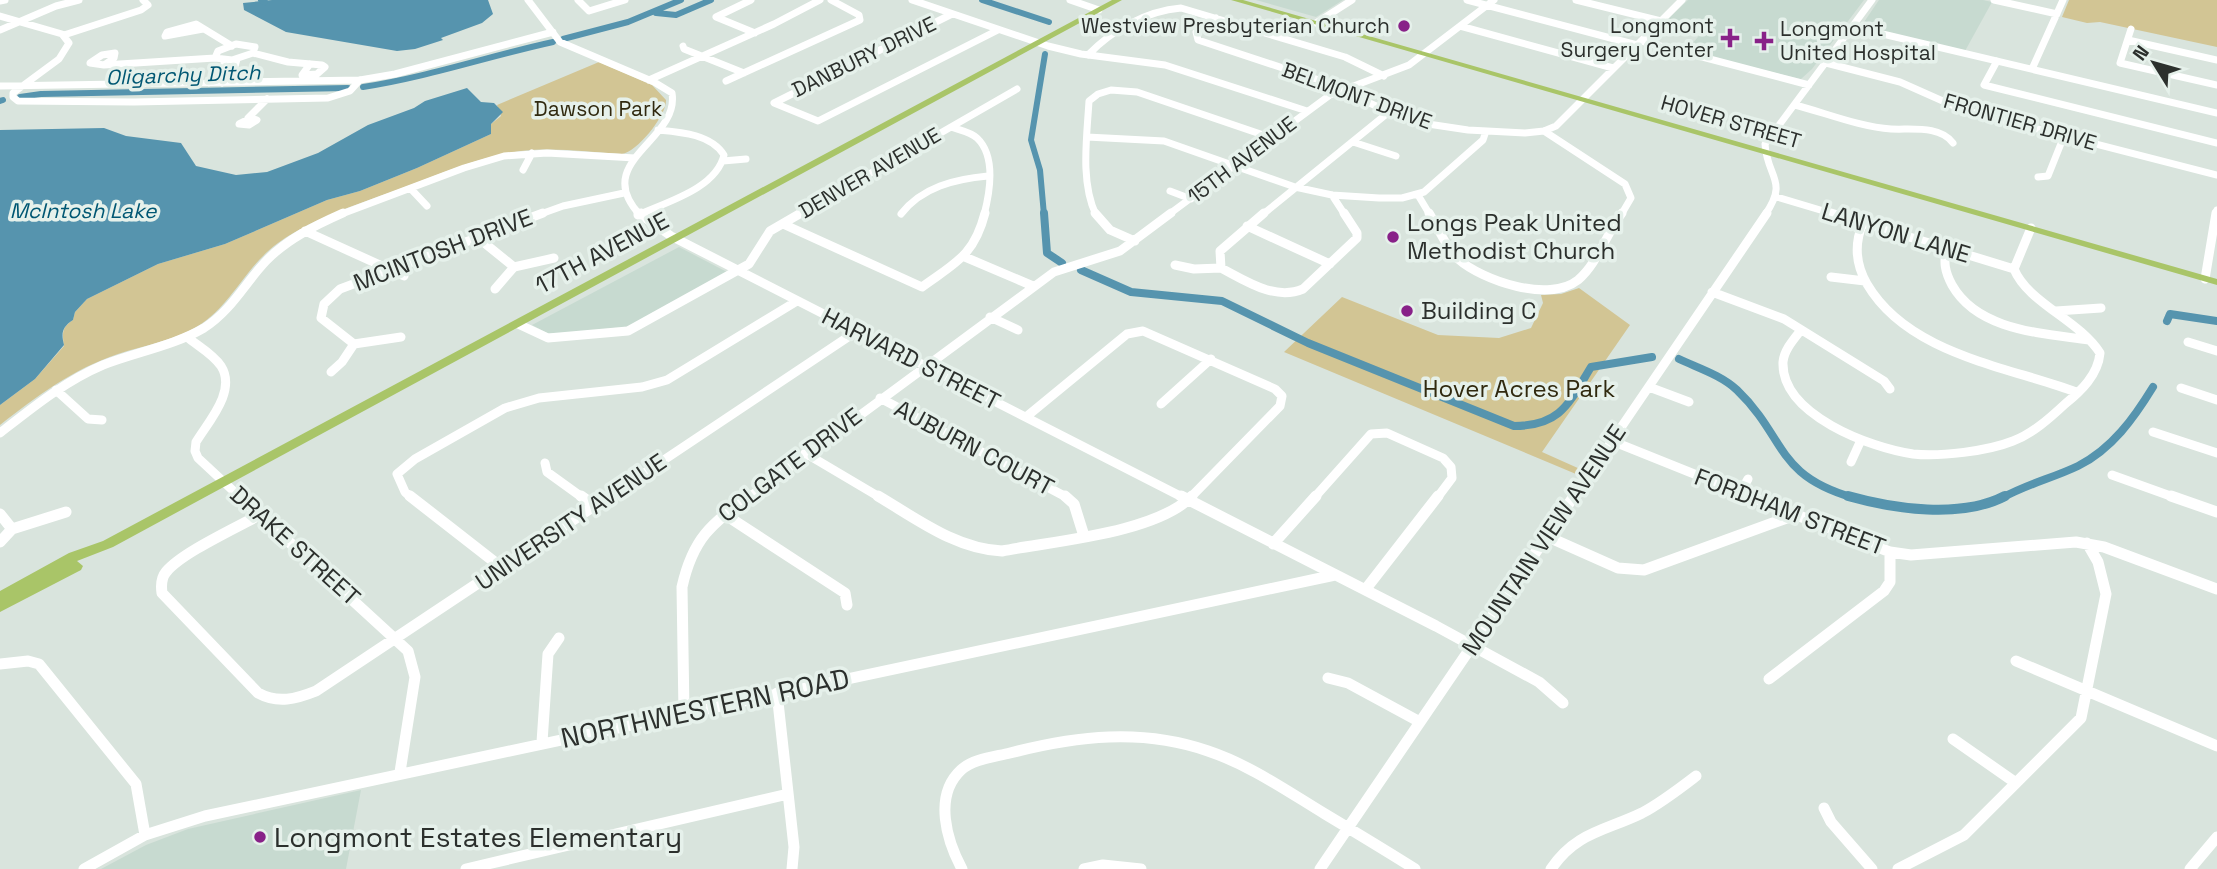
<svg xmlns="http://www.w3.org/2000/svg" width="2217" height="869" font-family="'Space Grotesk',sans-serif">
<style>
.built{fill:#c7dad0}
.green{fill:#d2c594}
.water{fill:#5694ae}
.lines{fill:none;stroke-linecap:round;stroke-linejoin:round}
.canal-far2{stroke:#5694ae;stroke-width:6}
.canal-far1{stroke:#5694ae;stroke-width:8}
.canal{stroke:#5694ae;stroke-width:10}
.minor-far2{stroke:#fff;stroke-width:7}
.minor-far1{stroke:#fff;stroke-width:9}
.minor{stroke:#fff;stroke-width:11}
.major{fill:#a9c568;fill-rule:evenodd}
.poi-dot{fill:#882188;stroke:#e6f1eb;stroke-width:2.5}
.labels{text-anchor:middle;stroke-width:7;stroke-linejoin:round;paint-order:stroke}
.far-poi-label{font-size:21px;fill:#2c302d;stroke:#e6f1eb;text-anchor:end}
.far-street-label{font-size:21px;fill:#2c302d;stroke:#e6f1eb}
.far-water-label{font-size:21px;font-style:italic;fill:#005773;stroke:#e6f1eb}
.far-park-label{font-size:21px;fill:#30290f;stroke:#e6f1eb}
.poi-label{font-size:24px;fill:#2c302d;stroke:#e6f1eb;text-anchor:start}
.street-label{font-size:24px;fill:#2c302d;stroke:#e6f1eb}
.park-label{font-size:24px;fill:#30290f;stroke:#e6f1eb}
.near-street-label{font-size:28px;fill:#2c302d;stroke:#e6f1eb}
.near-poi-label{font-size:28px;fill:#2c302d;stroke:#e6f1eb;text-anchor:start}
</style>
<rect width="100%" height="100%" fill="#d9e4dd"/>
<path class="built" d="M1256 0H1343L1316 17Z
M1688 0H1864L1812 69 1801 79 1686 51 1703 31 1666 21Z
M1879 0H1983L1992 2 1965 51 1865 27 1862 25Z
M679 247 727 272 631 326 558 334 547 333 532 325Z
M361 790 346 869H101L146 845 188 829Z"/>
<path class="green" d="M2069 0H2217V47L2100 22 2087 23 2062 17Z
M599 62 652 85 666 100C667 115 637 152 622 154 589 152 555 147 521 151 482 156 442 173 405 187 362 203 316 216 278 243 245 267 232 305 198 326 173 341 145 345 118 354 73 369 37 396 0 425V405L35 379 64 346C62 333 62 327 73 320L75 312 87 299 158 264 225 244 327 200 360 191 417 168 491 134V124L501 116 497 105Z
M1579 288 1630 325 1542 452 1580 469 1576 474 1284 352 1342 297 1438 335 1499 338 1531 328 1543 303 1541 295 1561 294Z"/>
<path class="water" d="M272 0H488L493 14 482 23 441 38 443 40 415 49 397 51 286 32 244 10 243 3Z
M467 88 481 102 494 103 503 112 491 124V134L417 168 360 191 327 200 225 244 158 264 87 299 75 312 73 320C62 327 61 333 64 345L35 379 0 405V130L104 128 126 136 181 143 196 166 236 175 267 172 318 153 368 125 414 108 425 101Z"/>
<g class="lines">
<path class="canal-far2" d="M261 0 265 2
M982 0 1049 22
M656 13 676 15 711 0
M563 39 628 22 681 0
M363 87C428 77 489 56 553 42
M20 97 41 94 348 88
M0 101 3 100
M1044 215 1040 170 1031 140 1045 54"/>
<path class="canal-far1" d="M1044 213 1047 253 1062 263
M1081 270 1131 292 1222 301 1308 343 1514 426C1561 426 1569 403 1591 367L1652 357
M2167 321 2170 314 2217 321
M1679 359C1698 368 1721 375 1737 390 1787 438 1774 475 1854 498
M2002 498C2027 484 2053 478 2078 466 2112 449 2134 418 2153 387"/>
<path class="canal" d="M1848 496C1894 509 1961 519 2005 496"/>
<path class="minor-far2" d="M528 0 560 42 654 82 672 93C680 141 590 161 640 215
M578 0 589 11 625 0
M751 0 716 17 755 33
M912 0 1048 46 1081 54 1165 65 1307 111
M1070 0 1099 10
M1467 0 1637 45
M1576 0 1661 21
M1994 0 2057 14
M0 1 5 0
M952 14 774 103 818 121 998 30
M0 16 62 34 69 43 59 59 13 93V97L18 101 134 102 328 98 350 91 360 80
M1216 18 1196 32 1198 40 1322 81 1389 112 1428 124 1468 130 1525 133 1544 131 1556 126 1682 0
M1316 23 1352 0
M1460 26 1613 68
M1853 27 2217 113
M203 29 165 36 167 32 196 24 232 46
M2131 29 2120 63 2217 85
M0 30 56 6 79 0
M64 35 141 10 148 5 143 0
M2128 40 2217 60
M1641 41 1809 85
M683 46 684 49 744 73
M115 53 114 58 104 65 90 63 102 55Z
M253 53 288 62 322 65 325 67 317 74 302 75 310 64
M1088 55C1112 30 1146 11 1181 8L1345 57 1384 76
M215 58 218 51 236 44 255 47 253 53
M1915 58 1924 44
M1997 61 1984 85 2217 143
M1826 63 1900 82 1963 110 2217 175
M104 65 215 58 232 60 253 53
M2032 69 2063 0
M649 80 774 24 820 0
M726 81 860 20 859 15 831 0
M209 83 222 71 225 60
M222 83 234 70 237 59
M0 86 360 80 395 74 553 32
M1795 105C1826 113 1860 127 1891 129 1911 130 1940 125 1953 143
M248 118 267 99
M251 118 257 120 249 125 239 124Z
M951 127C959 130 971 132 977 138 996 156 990 192 984 215
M1544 131 1625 184 1631 198 1621 215
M1087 137 1164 141 1295 187 1332 195 1379 198H1402L1424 192 1483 140 1486 131
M1353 142 1396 156
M723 161 746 159
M523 170 532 153
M2038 177 2048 176 2064 136
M411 189 427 206
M1170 191 1191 199
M1332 195 1345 215
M1418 195 1430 215
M1777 197 1837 215
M901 214C922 187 955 179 988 176
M339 215 464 168 504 156 547 153 635 158
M538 215 563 206 624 193
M638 215C666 202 716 189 724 155 711 134 680 132 658 130
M798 215 1017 89
M1096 215C1080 182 1087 136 1089 101L1098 94 1111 90 1137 92 1272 138
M1168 215 1330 95 1409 65 1494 0
M1262 215 1389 112
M1765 215C1789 180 1767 178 1765 144L1872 0
M2216 215 2217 210"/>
<path class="minor-far1" d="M638 213 671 236 1184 498
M1095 213 1110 230 1135 241
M1264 213 1220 251 1221 268C1246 281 1275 301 1303 289L1357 238V233L1344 213
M1429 213C1438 227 1446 248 1458 259 1483 281 1549 303 1578 280 1598 263 1606 234 1622 213
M1831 213 2014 269
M638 215 641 213
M1863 223C1854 244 1856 265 1867 284 1908 354 2006 366 2076 392
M783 224 922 287C955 263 974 256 985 213
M1247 226 1330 264
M305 231 404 276
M477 237 514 267 495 289
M1947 248C1943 262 1945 272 1952 285 1978 331 2042 333 2089 340
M965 257 1033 286
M1175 265 1194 269 1221 268
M514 267 554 258
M2014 269 2031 228
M1831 277 1865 281
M2205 279 2216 213
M1712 292 1784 319 1884 381 1890 389
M2056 311 2101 308
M990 317 1018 330
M518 324 548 338 628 331 749 264 770 231 801 213
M1801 330C1794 339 1784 350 1783 362 1781 415 1871 448 1913 454 1940 457 1988 451 2013 441 2032 434 2050 418 2065 404 2081 391 2098 375 2100 353 2079 320 2028 303 2014 269
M187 337C198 346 213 354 221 366 237 391 208 422 196 442L195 451 198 458 241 498
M2188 342 2217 351
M354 344 401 337
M331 372 342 362 354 344 321 318 324 304 340 289 543 213
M1649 387 1689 402
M2181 388 2217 400
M56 390 88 419 102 420
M880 398 1068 498
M1161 404 1211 359
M1026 417 1127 334 1143 331 1275 389 1282 396 1280 406 1190 498
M2153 432 2217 453
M0 433C32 408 65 381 103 365 136 352 173 346 204 328 231 311 245 283 266 261 287 239 316 225 343 213
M1612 441 1754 498
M805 453 881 498
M1851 462 1861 440
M545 463 547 472 583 498
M2112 475 2176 498
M1740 493 1748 479
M412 498 405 492 397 474 415 459 505 408 539 398 642 387 667 380 797 301
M607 498 857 331
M748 498 1054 272 1120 251 1171 213
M1314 498 1371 434 1387 433 1443 458 1451 467 1452 478 1437 498
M1573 498 1767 213"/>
<path class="minor" d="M239 496 408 651 415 677 400 772
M410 496 501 567
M581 496 595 506
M878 496C917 519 956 549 1002 551 1054 541 1156 533 1192 496
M1065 496 1074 504 1084 536
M1181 496 1436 626 1539 682 1563 703
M1749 496 1890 552 1911 555 2076 542 2104 547 2217 589
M2171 496 2217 512
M0 514 12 529
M724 514 845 593 847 605
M259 515C236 528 181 553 166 572 161 578 161 586 162 593L258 693C278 704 296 699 316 691L609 496
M1546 536 1618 568 1644 570 1795 515
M0 542 12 529 66 512
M1273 544 1316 496
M1365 590 1438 496
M2016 661 2217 746
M0 664 28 661 39 664 136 784 145 835
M1328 678 1348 683 1420 722
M1769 679 1884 591 1890 582V552
M777 693 794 847 792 869
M684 713 682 587C693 538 711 524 750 496
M1953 739 2016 783
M542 742 548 654 559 638
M1824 808 1831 822 1872 869
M84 869 145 835 205 816 1335 575
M466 869 788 794
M962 869C947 841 933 796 961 770 973 759 994 757 1010 753 1076 736 1142 728 1208 751 1250 765 1287 791 1325 814 1355 832 1385 850 1415 869
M1084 869 1103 865 1141 869
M1320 869 1574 496
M1551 869C1576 832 1605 831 1642 813 1661 803 1679 789 1696 776
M1898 869 1964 835 2081 718 2106 594 2098 562 2087 543
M2190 869 2217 837"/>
<path class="major" d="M1112 0H1122L113 547 77 561 83 566 81 570 0 612V591L69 553 103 541Z
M1231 0H1243L2217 279V285Z"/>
</g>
<g class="poi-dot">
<circle cx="1404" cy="26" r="7"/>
<path d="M1726.5 27.5h7v7h7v7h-7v7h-7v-7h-7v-7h7z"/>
<path d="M1760.5 30.5h7v7h7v7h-7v7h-7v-7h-7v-7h7z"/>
<circle cx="1393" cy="237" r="7"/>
<circle cx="1407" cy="311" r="7"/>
<circle cx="260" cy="837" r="7"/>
</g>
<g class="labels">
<g class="far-poi-label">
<text x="1390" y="33">Westview Presbyterian Church</text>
<text x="1714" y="33">Longmont<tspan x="1714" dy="24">Surgery Center</tspan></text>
<text x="1780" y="36" text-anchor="start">Longmont<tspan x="1780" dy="24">United Hospital</tspan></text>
</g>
<g class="far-street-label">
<text transform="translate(864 57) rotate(-26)" y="7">DANBURY DRIVE</text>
<text transform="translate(1357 96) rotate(20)" y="7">BELMONT DRIVE</text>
<text transform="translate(1731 122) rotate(16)" y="7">HOVER STREET</text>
<text transform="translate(2020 122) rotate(16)" y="7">FRONTIER DRIVE</text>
<text transform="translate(1242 160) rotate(-37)" y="7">15TH AVENUE</text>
<text transform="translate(870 173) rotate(-30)" y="7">DENVER AVENUE</text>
</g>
<g class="far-water-label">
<text transform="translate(183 75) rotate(-2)" y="7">Oligarchy Ditch</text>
<text x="83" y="218">McIntosh Lake</text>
</g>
<g class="far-park-label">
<text x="598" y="116">Dawson Park</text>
</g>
<g class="poi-label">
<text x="1407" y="231">Longs Peak United<tspan x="1407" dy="28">Methodist Church</tspan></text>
<text x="1421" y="319">Building C</text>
</g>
<g class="street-label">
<text transform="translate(1896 233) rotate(17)" y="8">LANYON LANE</text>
<text transform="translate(443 250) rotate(-21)" y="8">MCINTOSH DRIVE</text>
<text transform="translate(602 253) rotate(-28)" y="8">17TH AVENUE</text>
<text transform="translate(911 359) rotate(27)" y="8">HARVARD STREET</text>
<text transform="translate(974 448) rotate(28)" y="8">AUBURN COURT</text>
<text transform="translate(790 465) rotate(-37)" y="8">COLGATE DRIVE</text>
<text transform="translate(1790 512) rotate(21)" y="8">FORDHAM STREET</text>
<text transform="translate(571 522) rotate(-34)" y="8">UNIVERSITY AVENUE</text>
<text transform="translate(1544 540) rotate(-56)" y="8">MOUNTAIN VIEW AVENUE</text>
<text transform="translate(295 546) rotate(42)" y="8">DRAKE STREET</text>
</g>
<g class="park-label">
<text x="1519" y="397">Hover Acres Park</text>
</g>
<g class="near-street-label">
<text transform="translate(705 708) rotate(-12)" y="10">NORTHWESTERN ROAD</text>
</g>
<g class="near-poi-label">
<text x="274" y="847">Longmont Estates Elementary</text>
</g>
</g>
<g transform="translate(2154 63) rotate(307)" stroke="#e6f1eb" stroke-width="5" paint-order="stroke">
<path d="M0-5L12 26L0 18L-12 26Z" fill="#2c302d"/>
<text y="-10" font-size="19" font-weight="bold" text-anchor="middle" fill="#2c302d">N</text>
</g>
</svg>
